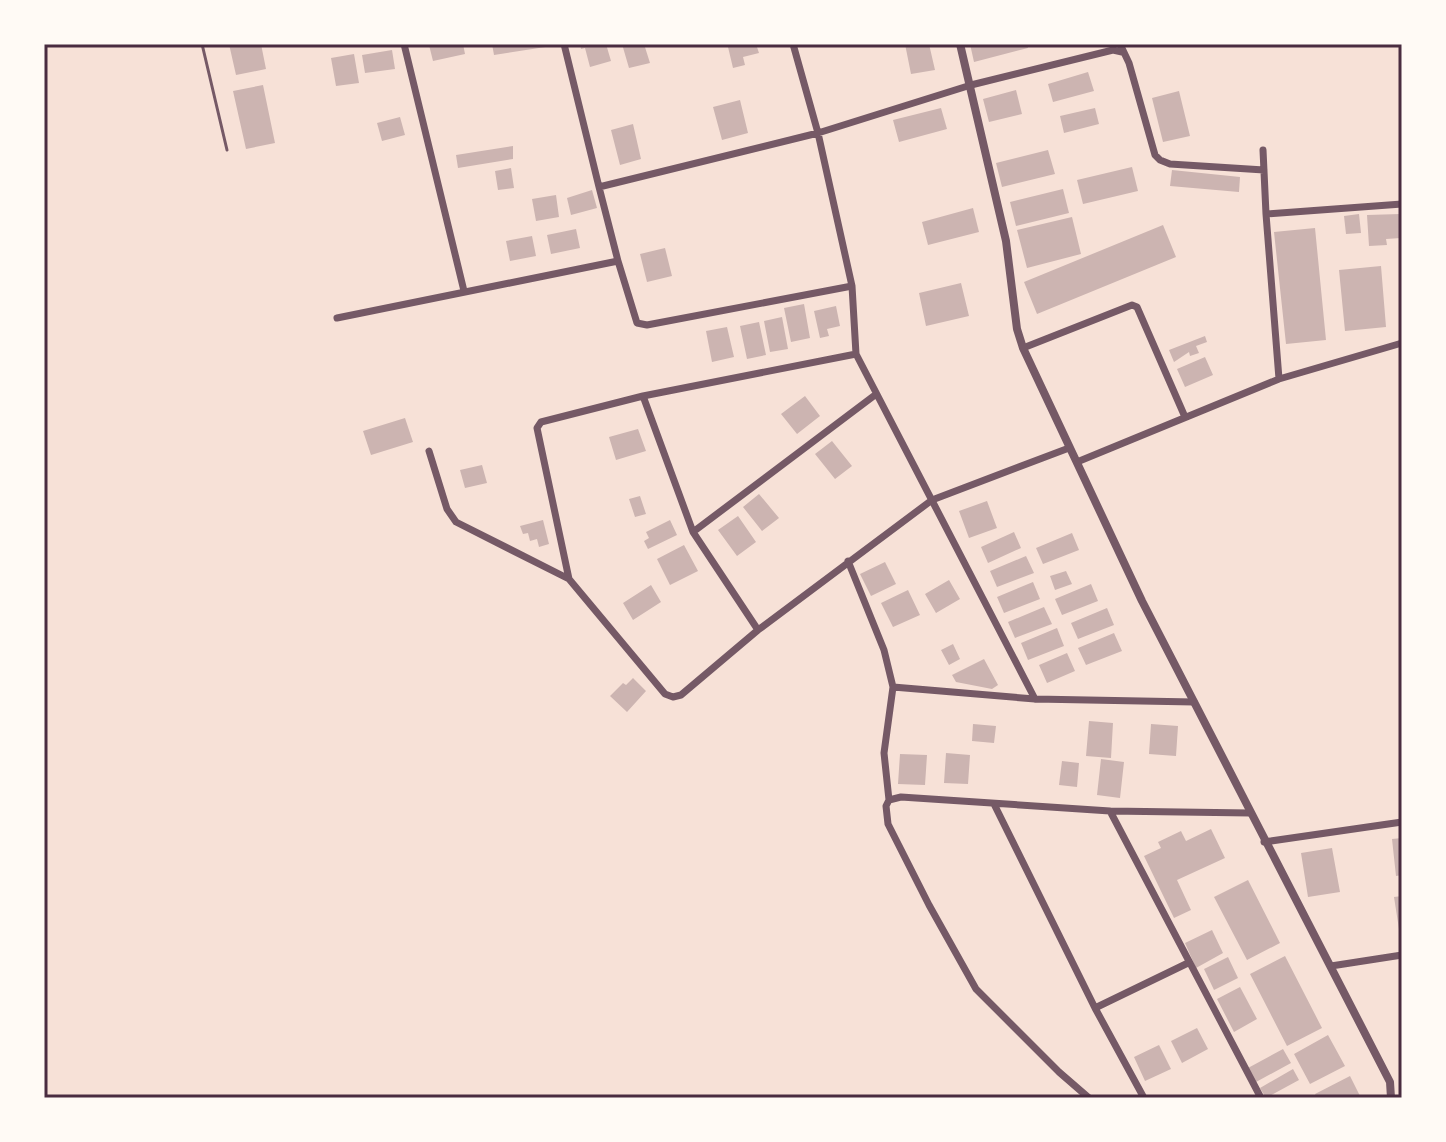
<svg xmlns="http://www.w3.org/2000/svg" width="1446" height="1142" font-family="'DejaVu Sans',sans-serif">
<style>
.building{fill:#ccb4b1}
.lines{fill:none;stroke-linecap:round;stroke-linejoin:round}
.service{stroke:#755966;stroke-width:3}
.minor{stroke:#755966;stroke-width:7}
.tertiary{stroke:#755966;stroke-width:8}
.neatline{fill:none;stroke:#4a2c40;stroke-width:3}
</style>
<rect width="100%" height="100%" fill="#f7e1d7"/>
<path class="building" d="M229 44H261L266 69 236 75Z
M463 44 465 54 433 61 429 45Z
M492 44H552V46L494 55Z
M580 44H606L611 61 590 67 585 48 581 49Z
M622 44H644L650 63 629 68Z
M741 44H756L759 53 743 57 745 65 733 68 728 47Z
M905 44H929L935 70 911 74Z
M970 44H1027L1028 48 974 62Z
M392 50 395 69 365 73 362 55Z
M354 54 359 83 336 86 331 58Z
M1088 72 1094 91 1053 102 1048 84Z
M263 85 275 143 246 149 233 91Z
M1016 90 1022 114 989 122 983 99Z
M1179 91 1190 136 1163 142 1152 98Z
M740 100 748 133 722 140 713 107Z
M941 108 947 129 899 142 893 120Z
M1095 108 1099 124 1064 133 1060 116Z
M400 117 405 135 382 141 377 123Z
M633 124 641 159 620 165 611 130Z
M513 146V159L458 168 456 155Z
M1048 150 1055 174 1002 187 996 163Z
M1132 167 1138 191 1083 204 1077 180Z
M511 168 514 188 498 190 495 171Z
M1172 170 1240 177 1239 192 1170 186Z
M1063 189 1069 213 1016 226 1010 202Z
M592 190 597 208 571 215 567 198Z
M556 195 559 217 536 221 532 199Z
M973 208 979 232 928 245 922 222Z
M1359 214 1361 233 1346 234 1344 216Z
M1400 214 1401 238 1386 239 1387 245 1369 246 1367 215Z
M1072 217 1081 254 1027 268 1017 230Z
M1163 225 1176 257 1037 314 1024 282Z
M1315 228 1326 340 1286 344 1274 232Z
M576 229 580 248 551 254 547 235Z
M532 236 536 256 510 261 506 241Z
M665 248 672 276 647 282 640 254Z
M1381 266 1386 327 1345 331 1339 270Z
M961 283 969 316 926 326 919 293Z
M804 304 810 338 791 342 784 308Z
M836 306 840 326 827 329 829 336 820 338 814 311Z
M782 317 788 349 770 352 764 321Z
M759 322 766 355 747 359 740 326Z
M727 327 734 357 712 362 706 331Z
M1205 336 1207 342 1196 346 1199 353 1190 356 1189 352 1174 362 1169 350Z
M1205 357 1213 375 1185 387 1177 369Z
M805 396 820 416 797 434 781 414Z
M405 418 413 442 371 455 363 431Z
M638 429 646 451 616 460 609 437Z
M832 441 852 466 835 479 815 454Z
M482 465 487 483 465 488 460 470Z
M759 494 779 518 762 531 743 507Z
M640 496 646 514 635 517 629 499Z
M987 501 997 528 969 538 959 511Z
M738 516 756 542 737 556 718 530Z
M543 520 549 544 539 547 537 539 530 541 528 533 523 534 520 526Z
M670 520 677 535 648 549 644 541 649 538 646 532Z
M1014 532 1021 548 988 563 981 547Z
M1072 533 1079 550 1043 564 1036 548Z
M684 545 698 571 670 585 657 559Z
M1026 556 1034 573 997 587 990 571Z
M885 562 896 584 871 596 860 574Z
M1066 571 1072 584 1055 590 1050 576Z
M949 580 960 599 936 613 925 594Z
M1033 582 1040 599 1004 613 997 597Z
M1091 584 1098 601 1062 615 1055 599Z
M651 585 661 602 633 620 623 603Z
M908 590 920 615 893 627 881 603Z
M1044 607 1052 624 1015 638 1008 622Z
M1107 608 1114 625 1078 639 1071 623Z
M1057 628 1064 646 1028 660 1021 643Z
M1114 633 1122 651 1086 665 1078 648Z
M953 644 960 659 949 665 941 650Z
M1067 653 1075 671 1047 683 1039 665Z
M984 659 998 685 992 689 956 682 952 675Z
M633 678 646 691 627 712 610 696 623 683 626 685Z
M1089 721 1113 723 1111 758 1086 756Z
M973 724 996 726 994 743 972 741Z
M1151 724 1178 726 1176 756 1149 754Z
M946 753 970 755 968 784 944 783Z
M900 754 927 755 925 785 898 784Z
M1101 759 1124 762 1120 798 1097 795Z
M1062 761 1079 763 1077 787 1059 785Z
M1211 829 1225 858 1177 880 1191 910 1174 918 1144 856 1161 848 1158 842 1181 831 1186 841Z
M1402 838V875L1396 876 1392 839Z
M1332 848 1340 892 1308 897 1301 853Z
M1248 880 1280 943 1247 960 1214 897Z
M1402 896V929H1399L1394 897Z
M1212 930 1223 953 1196 968 1185 943Z
M1285 956 1322 1028 1287 1046 1250 974Z
M1228 957 1238 978 1214 990 1204 969Z
M1240 987 1257 1019 1234 1032 1217 999Z
M1197 1028 1208 1049 1182 1063 1171 1041Z
M1328 1035 1345 1066 1310 1084 1294 1054Z
M1159 1045 1171 1069 1145 1081 1134 1057Z
M1283 1049 1291 1063 1256 1082 1248 1068Z
M1293 1069 1299 1080 1266 1098 1260 1088Z
M1350 1076 1361 1098H1317L1315 1094Z"/>
<g class="lines">
<path class="service" d="M202 44 227 150"/>
<path class="minor" d="M404 44 464 291
M564 44 599 187
M793 44 818 133 852 286 856 354
M1120 44 1129 63 1155 155 1160 160 1170 164 1264 170
M1263 150 1266 214
M618 261 637 323 647 325 852 286
M337 318 618 261 599 187 818 133 971 85 1113 50 1122 52
M1023 348 1132 305 1137 307 1185 417
M1279 379 1402 343
M643 396 693 532 758 630
M429 451 447 509 456 522 569 579
M1077 462 1279 379 1266 214 1402 204
M693 532 875 395
M848 561 884 650 893 687 884 753 889 800 886 806 888 824 929 905 976 989 1059 1072 1089 1098
M893 687 1035 699 1194 702
M1035 699 856 354 643 396 541 422 537 428 569 579 665 694 673 697 681 695 758 630 932 500 1069 448
M889 800 901 797 1110 811 1261 1098
M994 804 1095 1008 1144 1098
M1110 811 1250 813
M1264 842 1402 822
M1331 966 1402 955
M1095 1008 1188 963"/>
<path class="tertiary" d="M960 44 1006 241 1017 329 1023 348 1142 601 1390 1082 1391 1098"/>
</g>
<rect width="1446" height="1142" fill="none" stroke="#fffaf5" stroke-width="92"/>
<rect x="46" y="46" width="1354" height="1050" class="neatline"/>
</svg>
